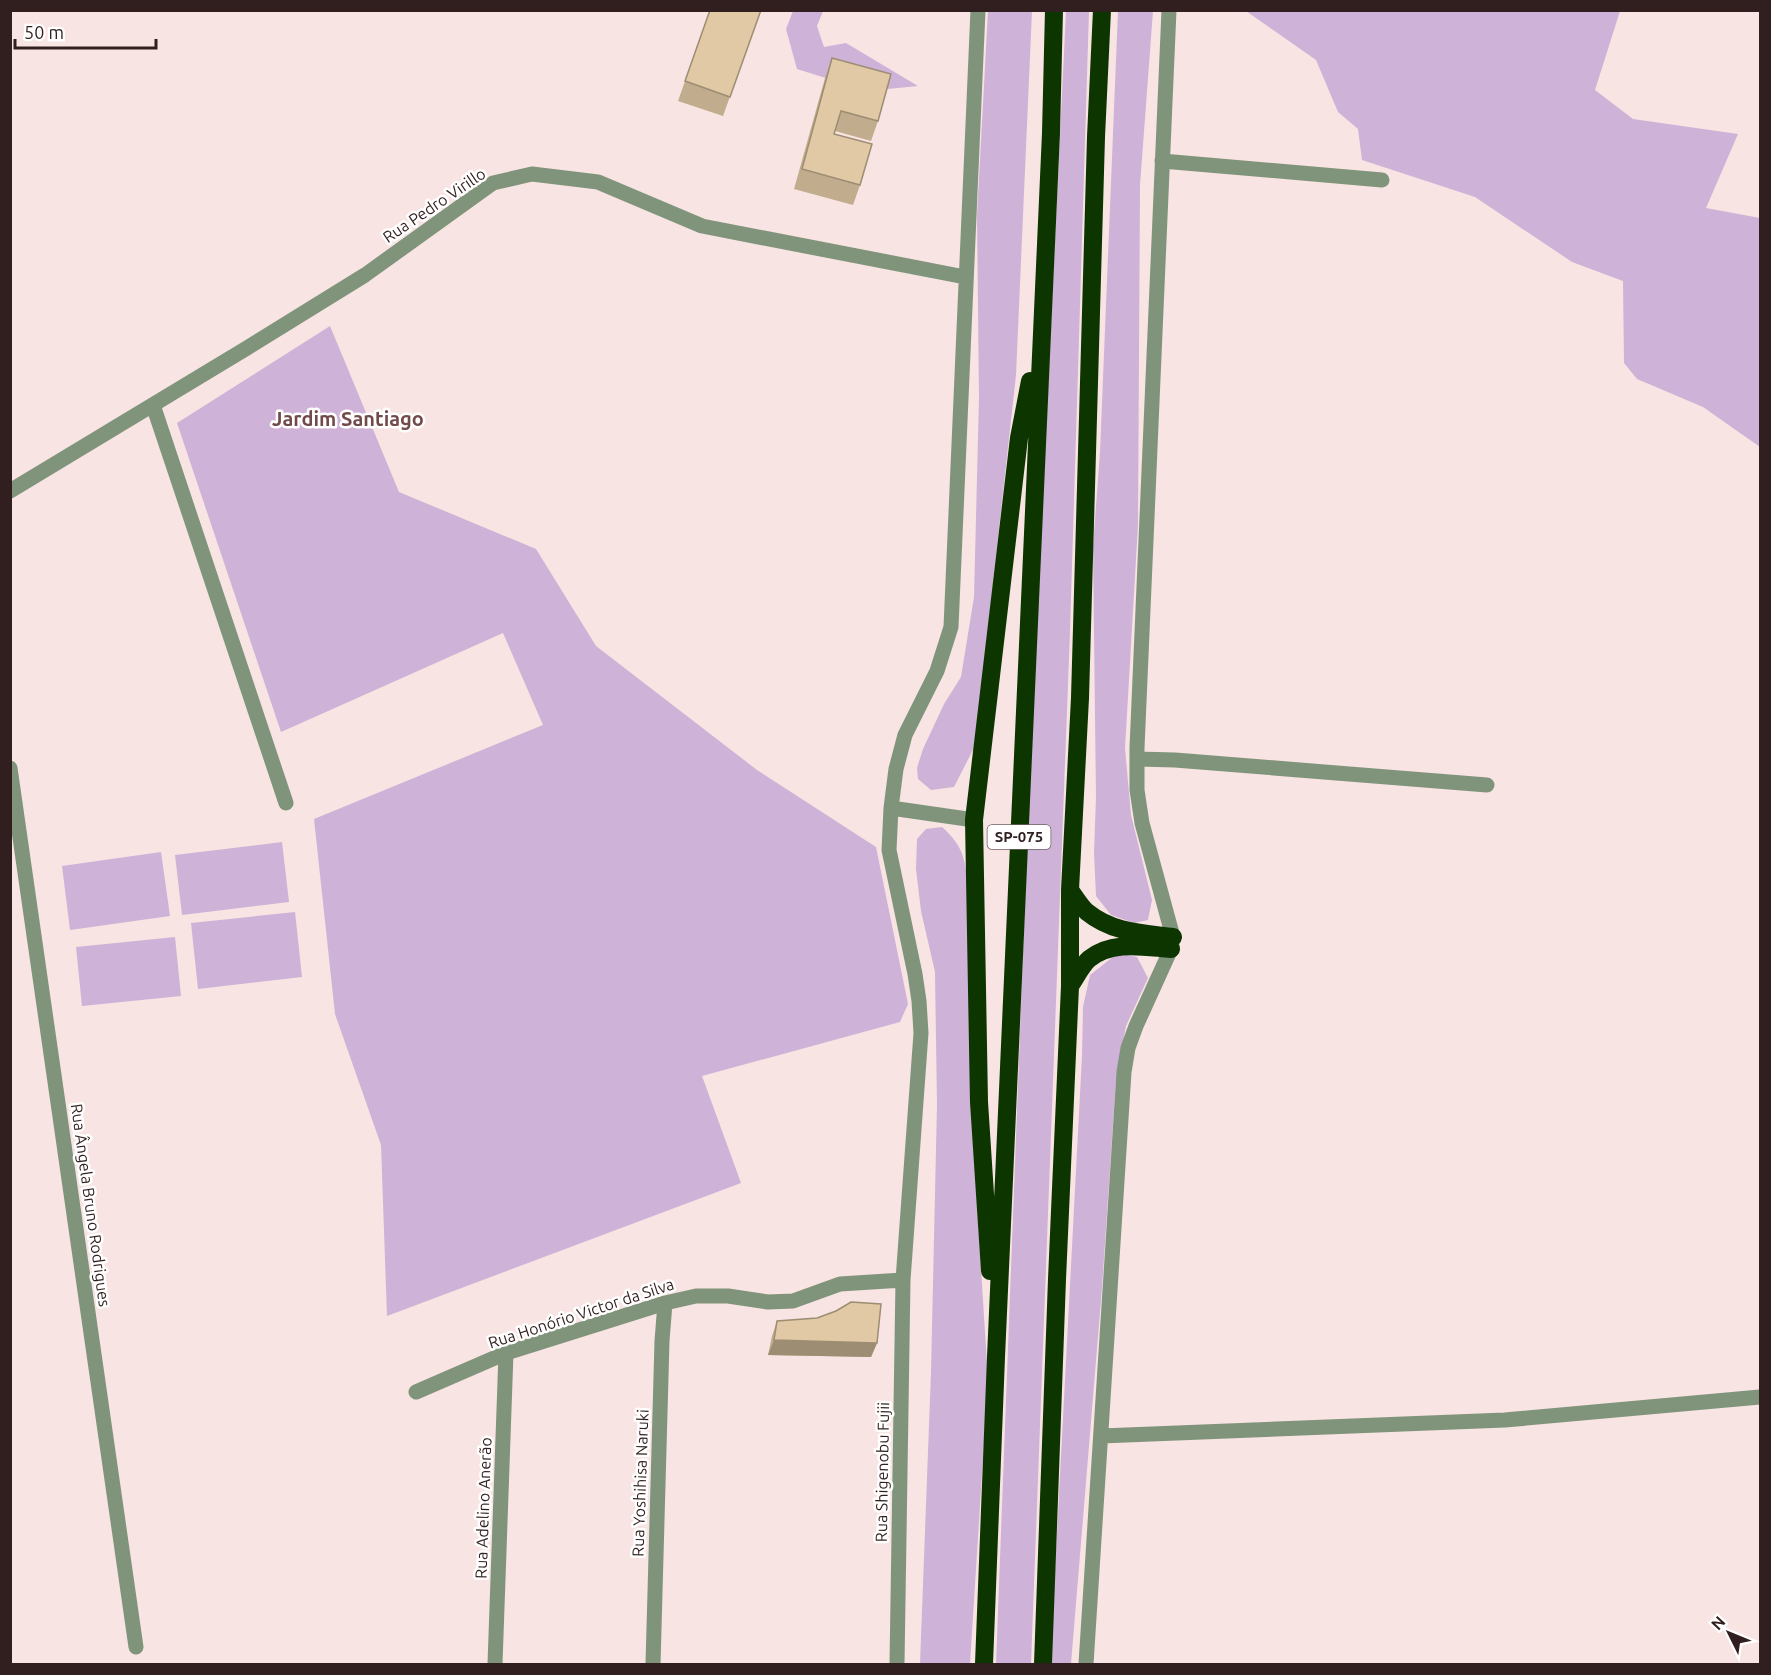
<svg xmlns="http://www.w3.org/2000/svg" width="1771" height="1675" font-family="Ubuntu,sans-serif">
<style>
.green{fill:#cfb2d7}
.lines{fill:none;stroke-linecap:round;stroke-linejoin:round}
.minor{stroke:#80947b;stroke-width:15}
.highway{stroke:#0c3500;stroke-width:18}
.wall{fill:#c1ad8d}
.shaded-wall{fill:#9d8d73}
.building{fill:#e0c9a4;stroke:#9d8d73;stroke-width:1.5}
.labels{text-anchor:middle;stroke-width:5;stroke-linejoin:round;paint-order:stroke}
.shield{fill:#fff;stroke:#6f6262;stroke-width:1.5}
.shield-label{font-size:15px;font-weight:bold;fill:#311f1f}
.street-label{font-size:16px;fill:#311f1f;stroke:#fff}
.quarter-label{font-size:20px;font-weight:bold;fill:#734a4a;stroke:#fff}
</style>
<rect width="100%" height="100%" fill="#f8e4e3"/>
<path class="green" d="M793 11H823L817 26 824 47 846 43 918 86 867 91 797 69 786 29Z
M988 11H1032L1016 375 975 746 954 787 931 790 918 779 917 768 923 749 944 704 961 677 974 597 979 398 977 215Z
M1066 11H1089L1070 631 1031 1664H996L1031 742Z
M1118 11H1153L1140 185 1138 525 1125 748 1131 815 1152 900 1148 920 1134 923 1111 915 1096 896 1094 853 1096 797 1093 547 1100 452Z
M1246 11H1620L1595 90 1633 119 1738 134 1706 208 1760 218V447L1703 407 1637 379 1624 363 1623 281 1572 262 1475 197 1362 160 1358 129 1338 112 1316 60Z
M330 326 399 492 536 549 596 646 757 770 876 847 908 1004 900 1022 702 1076 741 1183 387 1316 381 1145 335 1014 314 819 543 725 503 633 281 732 177 423Z
M942 827C965 848 965 860 968 889L977 1207 988 1379 970 1664H920L931 1372 937 1105 935 972 921 911 916 869 917 839 926 829Z
M282 842 289 902 182 915 175 855Z
M161 852 170 916 70 930 62 866Z
M295 912 302 977 198 989 191 923Z
M175 937 181 996 82 1006 76 947Z
M1118 953 1137 957 1148 978 1126 1026 1116 1079 1102 1288 1071 1664H1052L1053 1609 1082 1056 1083 1007 1090 975Z"/>
<g class="lines">
<path class="minor" d="M1162 161 1382 180
M153 405 286 803
M10 491 247 348 365 275 493 183 532 174 598 182 702 226 965 277
M1137 759 1175 760 1487 785
M10 768 136 1647
M891 808 974 820
M416 1392 506 1353 665 1303 696 1296H728L768 1302 793 1301 840 1284 903 1280
M1101 1436 1505 1420 1760 1397
M495 1664 506 1353
M653 1664 662 1341 665 1303
M897 1664 903 1280 921 1033 919 1001 915 974 889 850 891 808 896 769 905 735 937 671 951 627 978 10
M1086 1664 1124 1072 1128 1048 1136 1026 1171 949 1173 937 1142 823 1137 790V748L1169 10"/>
<path class="highway" d="M1070 890C1075 897 1081 907 1087 912 1113 933 1142 933 1173 937
M1070 986C1076 978 1081 966 1089 959 1112 940 1144 947 1171 949
M990 1271 979 1102 974 820 1019 438 1030 381
M984 1664 996 1357 1051 133 1054 10
M1043 1664 1057 1279 1070 986V890L1080 698 1096 137 1102 10"/>
</g>
<path class="wall" d="M710 10H761L723 116 678 101Z
M832 58 878 121 871 141 835 131 834 134 860 185 853 205 794 189 825 78Z
M777 1321 877 1343 871 1357 768 1355 772 1336Z"/>
<path class="shaded-wall" d="M774 1340 877 1343 871 1357 768 1355Z"/>
<path class="building" d="M710 10H761L730 97 685 81Z
M832 58 891 74 878 121 841 111 834 134 872 144 860 185 802 169Z
M851 1302 881 1304 877 1343 774 1340 777 1321 817 1318 836 1311Z"/>
<g class="labels">
<rect class="shield" x="987.5" y="825" width="63" height="24" rx="4.5"/>
<g class="shield-label">
<text x="1019" y="842">SP-075</text>
</g>
<g class="street-label">
<text transform="translate(434 205) rotate(-34)" y="6">Rua Pedro Virillo</text>
<text transform="translate(91 1205) rotate(82)" y="6">Rua Ângela Bruno Rodrigues</text>
<text transform="translate(581 1313) rotate(-18)" y="6">Rua Honório Victor da Silva</text>
<text transform="translate(882 1472) rotate(-89)" y="6">Rua Shigenobu Fujii</text>
<text transform="translate(640 1483) rotate(-88)" y="6">Rua Yoshihisa Naruki</text>
<text transform="translate(483 1508) rotate(-88)" y="6">Rua Adelino Anerão</text>
</g>
<g class="quarter-label">
<text x="348" y="426">Jardim Santiago</text>
</g>
</g>
<rect width="1771" height="1675" fill="none" stroke="#311f1f" stroke-width="24"/>
<g transform="translate(1729 1633) rotate(313)" stroke="#ffffff" stroke-width="4.5" paint-order="stroke">
<path d="M0-4.5L10 22L0 15L-10 22Z" fill="#311f1f"/>
<text y="-9" font-size="16" font-weight="bold" text-anchor="middle" fill="#311f1f">N</text>
</g>
<path d="M15 39v9h141v-9" fill="none" stroke="#311f1f" stroke-width="3"/>
<text x="24" y="39" font-size="18" fill="#311f1f" stroke="#ffffff" stroke-width="4.5" paint-order="stroke">50 m</text>
</svg>
